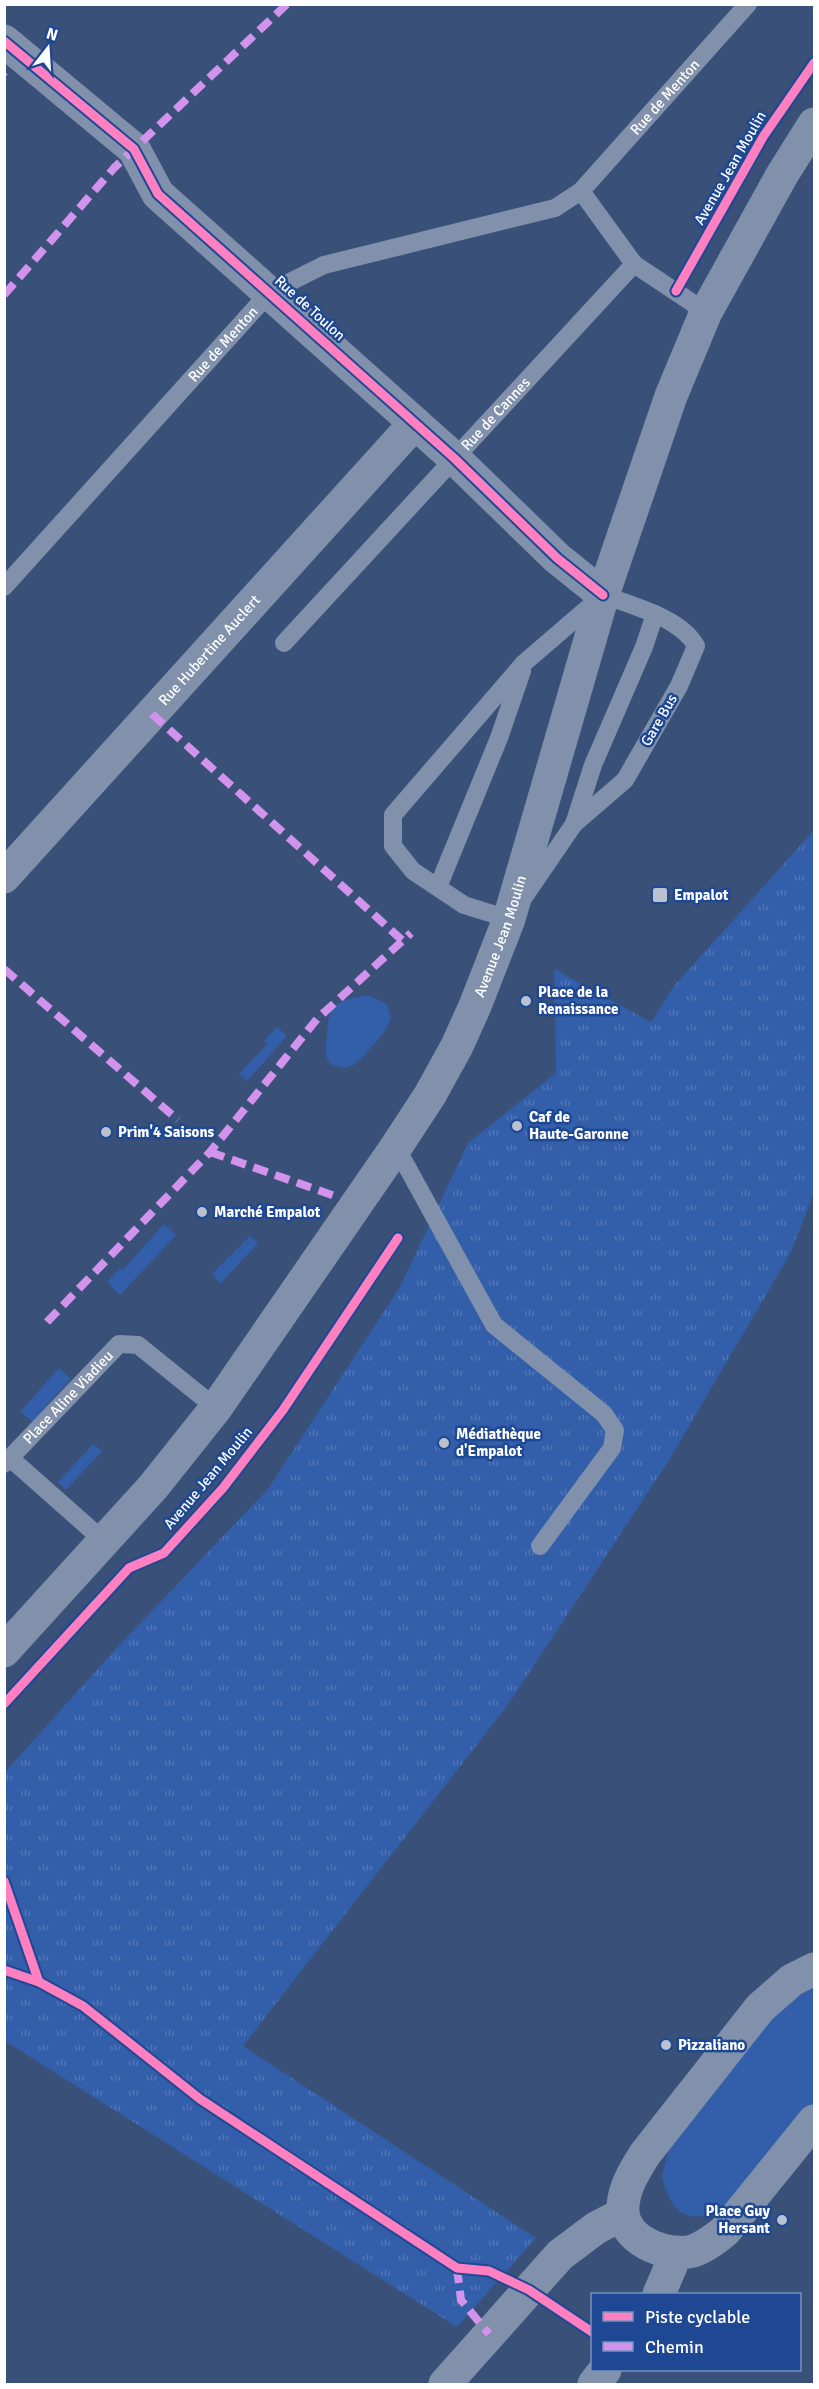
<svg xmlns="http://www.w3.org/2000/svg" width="819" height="2389" font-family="Signika,sans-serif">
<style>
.grass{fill:#335ea9}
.park{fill:url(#park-tufts)}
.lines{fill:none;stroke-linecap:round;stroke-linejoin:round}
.service{stroke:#8191ab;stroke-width:18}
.minor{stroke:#8191ab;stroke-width:33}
.tertiary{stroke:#8191ab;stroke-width:33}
.quiet{stroke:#d193ec;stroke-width:8;stroke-dasharray:15 8;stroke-linecap:butt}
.cycleway-casing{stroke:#1e4893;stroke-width:13}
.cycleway{stroke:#ff80c0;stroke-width:9}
.poi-dot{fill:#bac2d0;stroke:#1e4893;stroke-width:2}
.labels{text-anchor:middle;stroke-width:5;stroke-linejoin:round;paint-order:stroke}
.street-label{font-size:15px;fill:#fff;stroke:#1e4893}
.poi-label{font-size:15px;font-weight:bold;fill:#fff;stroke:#1e4893;text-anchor:start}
</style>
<defs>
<pattern id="park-tufts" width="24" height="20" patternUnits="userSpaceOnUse" patternTransform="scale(1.5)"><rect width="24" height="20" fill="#335ea9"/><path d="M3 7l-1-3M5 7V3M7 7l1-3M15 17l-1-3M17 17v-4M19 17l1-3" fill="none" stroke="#5276b6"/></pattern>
</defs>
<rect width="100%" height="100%" fill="#395078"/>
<path class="grass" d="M368 995 387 1004 391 1019 385 1031 363 1057 354 1065 344 1068 330 1064C324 1055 326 1047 327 1036 328 1003 337 1000 368 995Z
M277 1027 287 1036 247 1081 239 1074 267 1044 264 1041Z
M164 1224 176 1235 120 1295 107 1282 120 1268 123 1270Z
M250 1236 258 1243 221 1283 212 1274Z
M59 1368 71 1379 32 1422 21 1411Z
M93 1444 102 1451 66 1490 58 1482Z
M814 1988V2103L752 2179 732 2199 711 2215 694 2217 680 2212 673 2205 665 2188 662 2176 669 2148 770 2015 804 1992Z"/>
<path class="park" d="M814 830V1193L790 1254 668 1462 510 1702 243 2046 536 2238 457 2327 5 2041V1772L112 1653 268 1489 400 1287 468 1143 556 1073 554 969 651 1022 674 986Z"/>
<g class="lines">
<g class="service">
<path id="s1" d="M581 191 748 4"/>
<path id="s2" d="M4 587 270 292 324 265 555 208 581 191 634 264 706 312"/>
<path d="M603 595C631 605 681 618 696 646L679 686 625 780 574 824 509 919 464 905 413 871 393 846V815L524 663Z"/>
<path id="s3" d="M284 643 634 264"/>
<path d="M574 824 593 765 644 647 655 614"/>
<path d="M438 887 499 738 522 671"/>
<path d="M396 1147 494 1325 604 1414 615 1430 612 1448 540 1546"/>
<path id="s4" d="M10 1458 119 1344 138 1345 216 1408"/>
<path d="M4 1464 10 1458 105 1542"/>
</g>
<g class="minor">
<path d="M4 41 134 149 158 194 454 458 557 558 603 595"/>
<path id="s5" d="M4 877 415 423"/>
<path id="s6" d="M4 1651 153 1487 216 1408 396 1147 430 1095 457 1046 475 1006 509 919 603 595 671 396 706 312 782 175 814 124"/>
</g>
<path class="tertiary" d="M814 1969 792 1980 760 2008 645 2154C635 2170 624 2187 623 2206 620 2239 665 2258 693 2251 705 2247 715 2239 725 2231L814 2121
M659 2294 677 2252
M445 2384 560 2255 596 2228 623 2214
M594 2384 605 2370"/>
<path class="quiet" d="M4 73 5 72
M4 295 114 168 287 4
M152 714 403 941
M4 969 178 1120
M210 1152 335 1196
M47 1322 210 1152 317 1019 411 933
M457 2268 461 2300 489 2334"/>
<defs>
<path id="cycleway" d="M4 41 134 149 158 194 454 458 557 558 603 595
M676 291 763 137 814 63
M4 1704 129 1568 164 1553 223 1488 283 1410 398 1238
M4 1881 39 1982
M4 1970 39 1982 83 2006 200 2099 457 2268 489 2271 529 2290 592 2332"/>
</defs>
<use href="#cycleway" class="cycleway-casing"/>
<use href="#cycleway" class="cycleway"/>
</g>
<g class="poi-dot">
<rect x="652" y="887" width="16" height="16" rx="3"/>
<circle cx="526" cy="1001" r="6"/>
<circle cx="517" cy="1126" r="6"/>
<circle cx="106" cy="1132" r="6"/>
<circle cx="202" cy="1212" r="6"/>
<circle cx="444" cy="1443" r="6"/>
<circle cx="666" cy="2045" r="6"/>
<circle cx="782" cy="2220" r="6"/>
</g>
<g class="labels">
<g class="street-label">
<text dy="5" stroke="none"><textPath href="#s1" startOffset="126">Rue de Menton</textPath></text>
<text transform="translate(730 168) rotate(-60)" y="5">Avenue Jean Moulin</text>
<text transform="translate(310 308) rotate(42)" y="5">Rue de Toulon</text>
<text dy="5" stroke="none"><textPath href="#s2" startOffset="327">Rue de Menton</textPath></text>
<text dy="5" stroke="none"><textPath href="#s3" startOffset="312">Rue de Cannes</textPath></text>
<text dy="5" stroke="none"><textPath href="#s5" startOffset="306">Rue Hubertine Auclert</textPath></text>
<text transform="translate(659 720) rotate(-60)" y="5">Gare Bus</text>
<text dy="5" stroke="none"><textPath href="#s6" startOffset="876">Avenue Jean Moulin</textPath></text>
<text dy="5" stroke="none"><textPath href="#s4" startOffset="84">Place Aline Viadieu</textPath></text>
<text transform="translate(208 1478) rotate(-50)" y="5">Avenue Jean Moulin</text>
</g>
<g class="poi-label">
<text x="674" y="900">Empalot</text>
<text x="538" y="997">Place de la<tspan x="538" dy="17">Renaissance</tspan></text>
<text x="529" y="1122">Caf de<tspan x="529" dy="17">Haute-Garonne</tspan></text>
<text x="118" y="1137">Prim'4 Saisons</text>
<text x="214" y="1217">Marché Empalot</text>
<text x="456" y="1439">Médiathèque<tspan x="456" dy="17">d'Empalot</tspan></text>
<text x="678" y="2050">Pizzaliano</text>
<text x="770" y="2216" text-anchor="end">Place Guy<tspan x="770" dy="17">Hersant</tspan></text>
</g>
</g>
<rect width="819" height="2389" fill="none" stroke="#ffffff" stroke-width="12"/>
<rect x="591" y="2293" width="210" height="78" fill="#1e4893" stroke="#7891be" stroke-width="1.5"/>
<rect x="603" y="2312" width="30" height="9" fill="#ff80c0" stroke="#7891be" stroke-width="1.5"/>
<text x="645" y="2323" font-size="18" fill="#ffffff">Piste cyclable</text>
<rect x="603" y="2342" width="30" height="9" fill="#d193ec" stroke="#7891be" stroke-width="1.5"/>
<text x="645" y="2353" font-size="18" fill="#ffffff">Chemin</text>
<g transform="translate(48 48) rotate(17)" stroke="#1e4893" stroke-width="4.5" paint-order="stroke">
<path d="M0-4.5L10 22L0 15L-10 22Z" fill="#ffffff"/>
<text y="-9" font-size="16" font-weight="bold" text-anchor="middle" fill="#ffffff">N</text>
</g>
</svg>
